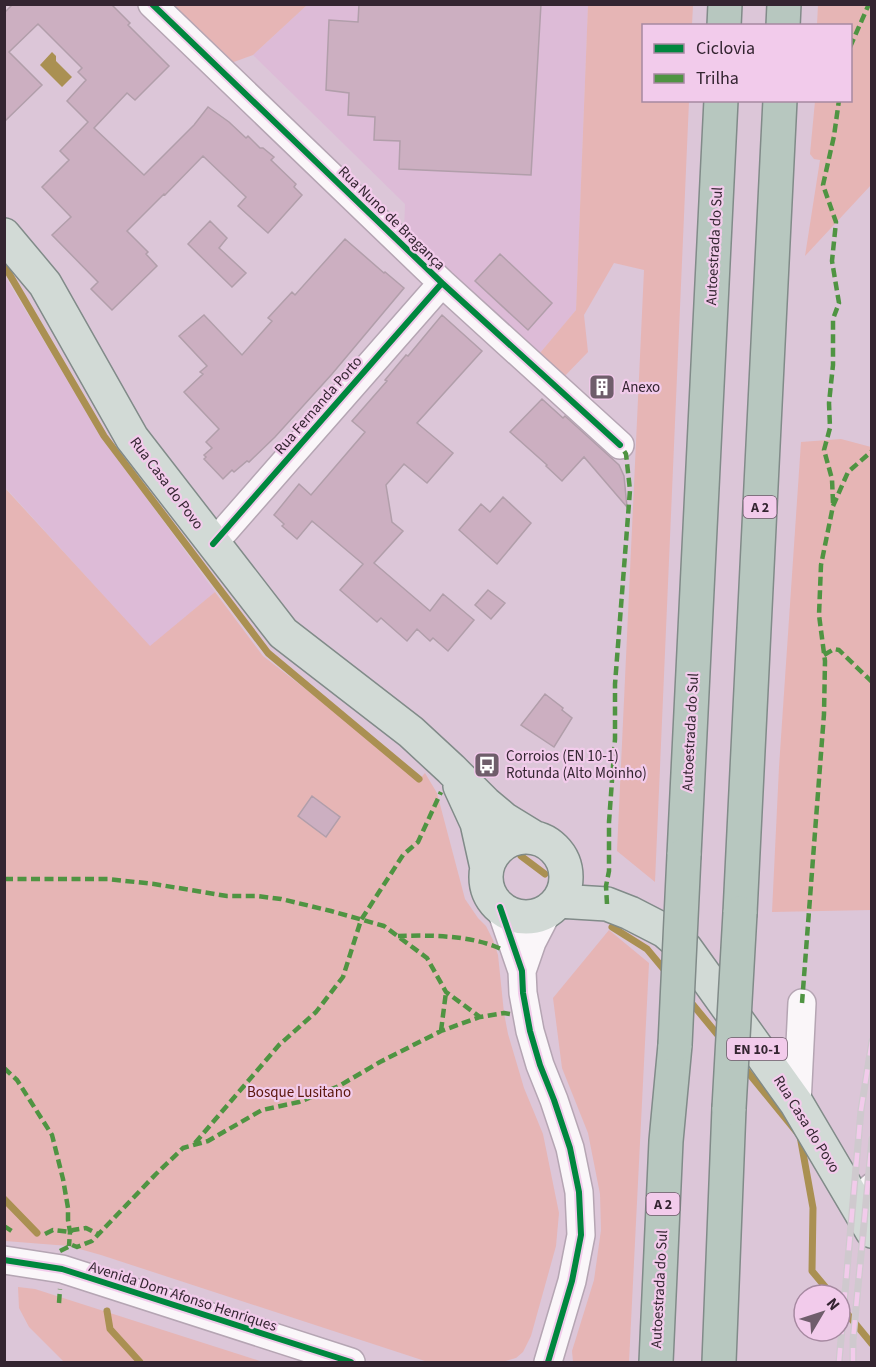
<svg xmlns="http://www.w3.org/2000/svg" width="876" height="1367" font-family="'Source Sans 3',sans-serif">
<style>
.built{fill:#ddbbd7}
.green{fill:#e6b5b5}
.water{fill:#aa9052}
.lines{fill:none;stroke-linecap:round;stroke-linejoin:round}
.stream{stroke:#aa9052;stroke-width:7}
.building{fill:#ccafc1;stroke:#b19eaa;stroke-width:1.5}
.minor-casing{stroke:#b5a5b3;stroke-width:30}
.major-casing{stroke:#818b89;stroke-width:36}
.highway-casing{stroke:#818b89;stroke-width:36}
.minor{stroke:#faf6f9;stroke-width:27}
.major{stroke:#d2dad6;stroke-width:33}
.highway{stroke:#b7c7bf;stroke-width:33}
.rail-casing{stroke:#cfc9ce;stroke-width:7}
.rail{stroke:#f2cbeb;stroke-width:4.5;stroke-dasharray:14;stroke-linecap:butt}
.highway-bridge-casing{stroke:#818b89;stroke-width:36;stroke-linecap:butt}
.highway-bridge{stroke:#b7c7bf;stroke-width:33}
.quiet{stroke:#4f9442;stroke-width:4.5;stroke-dasharray:9 4.5;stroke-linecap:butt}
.cycleway-casing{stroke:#f2cbeb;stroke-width:10}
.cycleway{stroke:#00873e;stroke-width:6}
.labels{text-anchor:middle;stroke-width:4.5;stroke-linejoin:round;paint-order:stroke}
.shield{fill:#f2cbeb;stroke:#6d5769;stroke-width:1.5}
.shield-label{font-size:14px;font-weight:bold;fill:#342531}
.street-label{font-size:15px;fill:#342531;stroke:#f2cbeb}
.poi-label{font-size:15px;fill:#342531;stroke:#f2cbeb;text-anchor:start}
.park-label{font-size:15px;fill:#5a150b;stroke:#f2cbeb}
</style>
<rect width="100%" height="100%" fill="#dcc6d8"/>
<path class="built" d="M307 5H588L576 310 535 359 404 232 405 204 253 55Z
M4 275 102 437 215 592 150 647 5 487Z"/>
<path class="green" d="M171 5H307L253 55 231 63Z
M588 5H693L692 25 644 26V100L689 101 655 882 617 851 644 270 614 263 584 315 588 352 560 381 535 359 576 310Z
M818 5H871V185L805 256 820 160 814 159 810 154 815 101 850 100V26L817 25Z
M841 439 871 447V910L772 912 779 767 801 442Z
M4 487 150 646 215 592 263 656 352 725 418 781 425 773 437 793 465 899 478 918 486 926 493 940 498 955 504 1013 508 1034 524 1088 543 1134 559 1213 556 1246 531 1336 523 1352 516 1358 502 1362H428L101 1255 69 1246 5 1241Z
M609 930 649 963 629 1362H573L572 1351 594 1280 601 1230 600 1194 588 1133 562 1068 553 998Z
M18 1287 35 1289 263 1362H64L29 1327 19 1308Z"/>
<path class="water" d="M52 52 56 56V61L72 77 62 87 40 65Z"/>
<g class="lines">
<path class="stream" d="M4 265 104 436 268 653 419 779
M521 856 545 874
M612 927 647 949 667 973
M689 1000 722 1040
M742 1065 800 1136 813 1208 812 1271 832 1295
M4 1199 37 1233
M840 1305 872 1344
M107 1311 110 1329 140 1362"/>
</g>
<path class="building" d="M13 4H111L130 23 128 25 169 66 135 100 127 93 94 128 144 175 194 125 208 107 229 122 246 138 248 136 260 148H263L274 157 271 160 296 184 294 187 302 195 268 233 238 206 246 197 203 156 165 195 164 194 127 231 148 252 146 254 157 266 112 310 91 289 98 282 52 235 71 217 42 187 69 160 60 151 88 122 67 101 86 80 78 72 82 68 38 24 9 52 42 85 4 122V13Z
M359 4H541L531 175 399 169 400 141 374 140 375 117 348 115 349 93 326 90 329 20 358 22Z
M210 221 227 238 219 248 246 273 232 287 188 244Z
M345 239 384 273 385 272 404 288 332 374 275 437 249 462 247 461 234 472 232 470 223 479 204 459 206 457 204 455 212 448 206 442 219 429 184 392 203 374 200 372 207 366 179 336 204 315 242 355 272 321 268 318 292 292 295 295Z
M500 254 552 303 528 330 475 281Z
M442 315 482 351 417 423 453 453 427 483 404 464 386 485 392 522 403 531 374 563 430 611 443 594 474 620 448 651 433 638 430 641 417 629 407 641 381 618 377 622 340 590 363 564 312 521 297 539 282 526 284 524 274 515 299 484 311 495 365 432 352 421 387 381 385 380 406 355 408 356Z
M542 399 563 418 565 416 619 465 624 476 627 507 584 457 562 481 546 466 547 465 510 432Z
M503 497 531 523 497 564 459 530 481 504 490 512Z
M488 590 505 603 491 619 475 605Z
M545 694 563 708 562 710 572 718 554 747 521 725Z
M312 796 340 817 326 837 298 816Z"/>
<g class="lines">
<defs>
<path id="minor" d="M152 4 442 283 620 445
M213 544 442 283
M500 907 522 971 523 993 530 1031 540 1065 554 1100 570 1148 579 1192 581 1235 572 1281 548 1362
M522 971 532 942 548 911
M797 1104 802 1003
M855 1202 872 1187
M4 1260 62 1269 351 1362"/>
<path id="major" d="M4 235 45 284 132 438 283 633 411 732 451 769 485 803 504 819 535 838
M460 786 477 823 487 868
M486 877a40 40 0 1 1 80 0a40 40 0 1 1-80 0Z
M558 901 607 904 630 913 665 931 686 949 797 1104 872 1231"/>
<path id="highway" d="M724 26 725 4
M783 26 784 4
M684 855 721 100
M740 913 780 100
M656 1362 666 1141 675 1045
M719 1362 729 1108"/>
</defs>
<use href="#minor" class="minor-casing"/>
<use href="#major" class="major-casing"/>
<use href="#highway" class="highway-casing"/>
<use href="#minor" class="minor"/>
<use href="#major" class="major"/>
<use href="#highway" class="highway"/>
<defs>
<path id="rail" d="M839 1362 861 1110 872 1041
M853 1362V1340L872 1139"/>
</defs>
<use href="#rail" class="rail-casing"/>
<use href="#rail" class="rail"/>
<defs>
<path id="highway-bridge" d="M675 1045 684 855
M729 1108 740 913"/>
</defs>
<use href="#highway-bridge" class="highway-bridge-casing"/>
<use href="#highway-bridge" class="highway-bridge"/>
<path class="quiet" d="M850 47 869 4
M833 503 832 479 824 450 830 428 829 403 833 365V319L839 303 832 261 836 222 823 185 834 136 839 100
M824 655 834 649 839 650 872 682
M4 879H108L154 884 227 896H257L281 899 331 911 384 926 427 958 446 992 480 1017
M607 904 606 886 609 871V822L615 739V684L630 490 626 454 620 445
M398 936C430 935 471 935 501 949
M802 1003 824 714 825 661 819 615 821 565 833 506 848 472 872 451
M441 1031 446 992
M4 1068 17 1080 52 1135 63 1179 68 1208V1220L70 1232 69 1246
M195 1143 279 1045 316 1012 343 977 361 920 403 855 418 842 441 792
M4 1226 13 1232
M45 1234 53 1230 70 1232 73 1230 86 1228 98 1234
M60 1251 72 1245 77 1247 92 1241 156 1174 183 1148 208 1141 262 1110 299 1102 339 1086 380 1062 441 1031 480 1017 504 1013 510 1014
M59 1303 60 1289"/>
<defs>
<path id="cycleway" d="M152 4 442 283 620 445
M213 544 442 283
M500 907 522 971 523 993 530 1031 540 1065 554 1100 570 1148 579 1192 581 1235 572 1281 548 1362
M4 1260 62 1269 351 1362"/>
</defs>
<use href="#cycleway" class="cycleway-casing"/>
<use href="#cycleway" class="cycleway"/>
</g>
<defs>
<symbol id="building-square" viewBox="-11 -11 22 22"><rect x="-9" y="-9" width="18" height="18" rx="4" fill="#6f5d6b" stroke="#f2cbeb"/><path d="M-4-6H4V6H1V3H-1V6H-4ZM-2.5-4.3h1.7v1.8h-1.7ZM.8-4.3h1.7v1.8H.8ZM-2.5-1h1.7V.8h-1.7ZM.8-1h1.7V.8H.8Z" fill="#fff"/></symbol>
<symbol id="bus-square" viewBox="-11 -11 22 22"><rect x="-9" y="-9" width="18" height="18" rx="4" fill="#6f5d6b" stroke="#f2cbeb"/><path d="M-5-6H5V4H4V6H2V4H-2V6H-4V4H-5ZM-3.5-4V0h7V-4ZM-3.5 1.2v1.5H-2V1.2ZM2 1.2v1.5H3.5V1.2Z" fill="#fff"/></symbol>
</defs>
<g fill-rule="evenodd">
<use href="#building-square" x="587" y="372" width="30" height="30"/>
<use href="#bus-square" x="472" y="750" width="30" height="30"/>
</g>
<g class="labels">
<g class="shield">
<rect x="743.5" y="496" width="33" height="22" rx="4.5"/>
<rect x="727" y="1038" width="60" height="22" rx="4.5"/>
<rect x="646.5" y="1193" width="33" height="22" rx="4.5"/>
</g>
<g class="shield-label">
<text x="760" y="512">A 2</text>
<text x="757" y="1054">EN 10-1</text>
<text x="663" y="1209">A 2</text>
</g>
<g class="street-label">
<text transform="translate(392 218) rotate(44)" y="5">Rua Nuno de Bragança</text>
<text transform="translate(714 246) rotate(-87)" y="5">Autoestrada do Sul</text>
<text transform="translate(318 405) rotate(-49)" y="5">Rua Fernanda Porto</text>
<text transform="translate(167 483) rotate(53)" y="5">Rua Casa do Povo</text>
<text transform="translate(690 732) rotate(-87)" y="5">Autoestrada do Sul</text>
<text transform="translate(807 1124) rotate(58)" y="5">Rua Casa do Povo</text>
<text transform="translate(659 1289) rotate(-87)" y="5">Autoestrada do Sul</text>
<text transform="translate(183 1296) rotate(18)" y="5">Avenida Dom Afonso Henriques</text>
</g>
<g class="poi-label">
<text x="622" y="392">Anexo</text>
<text x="506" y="761">Corroios (EN 10-1)<tspan x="506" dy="17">Rotunda (Alto Moinho)</tspan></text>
</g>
<g class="park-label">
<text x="299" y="1097">Bosque Lusitano</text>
</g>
</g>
<rect width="876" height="1367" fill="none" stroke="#342531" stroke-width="12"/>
<rect x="642" y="24" width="210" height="78" fill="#f2cbeb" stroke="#a689a1" stroke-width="1.5"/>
<rect x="654" y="44" width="30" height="9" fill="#00873e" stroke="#a689a1" stroke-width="1.5"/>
<text x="696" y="54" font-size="18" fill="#342531">Ciclovia</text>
<rect x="654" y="74" width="30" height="9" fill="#4f9442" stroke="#a689a1" stroke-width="1.5"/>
<text x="696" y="84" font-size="18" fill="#342531">Trilha</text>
<g transform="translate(822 1313) rotate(51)"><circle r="28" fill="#f2cbeb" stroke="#a689a1" stroke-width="1.5"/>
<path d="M0-4.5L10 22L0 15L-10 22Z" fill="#6f5d6b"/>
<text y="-9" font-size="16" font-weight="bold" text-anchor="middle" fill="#342531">N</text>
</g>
</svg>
